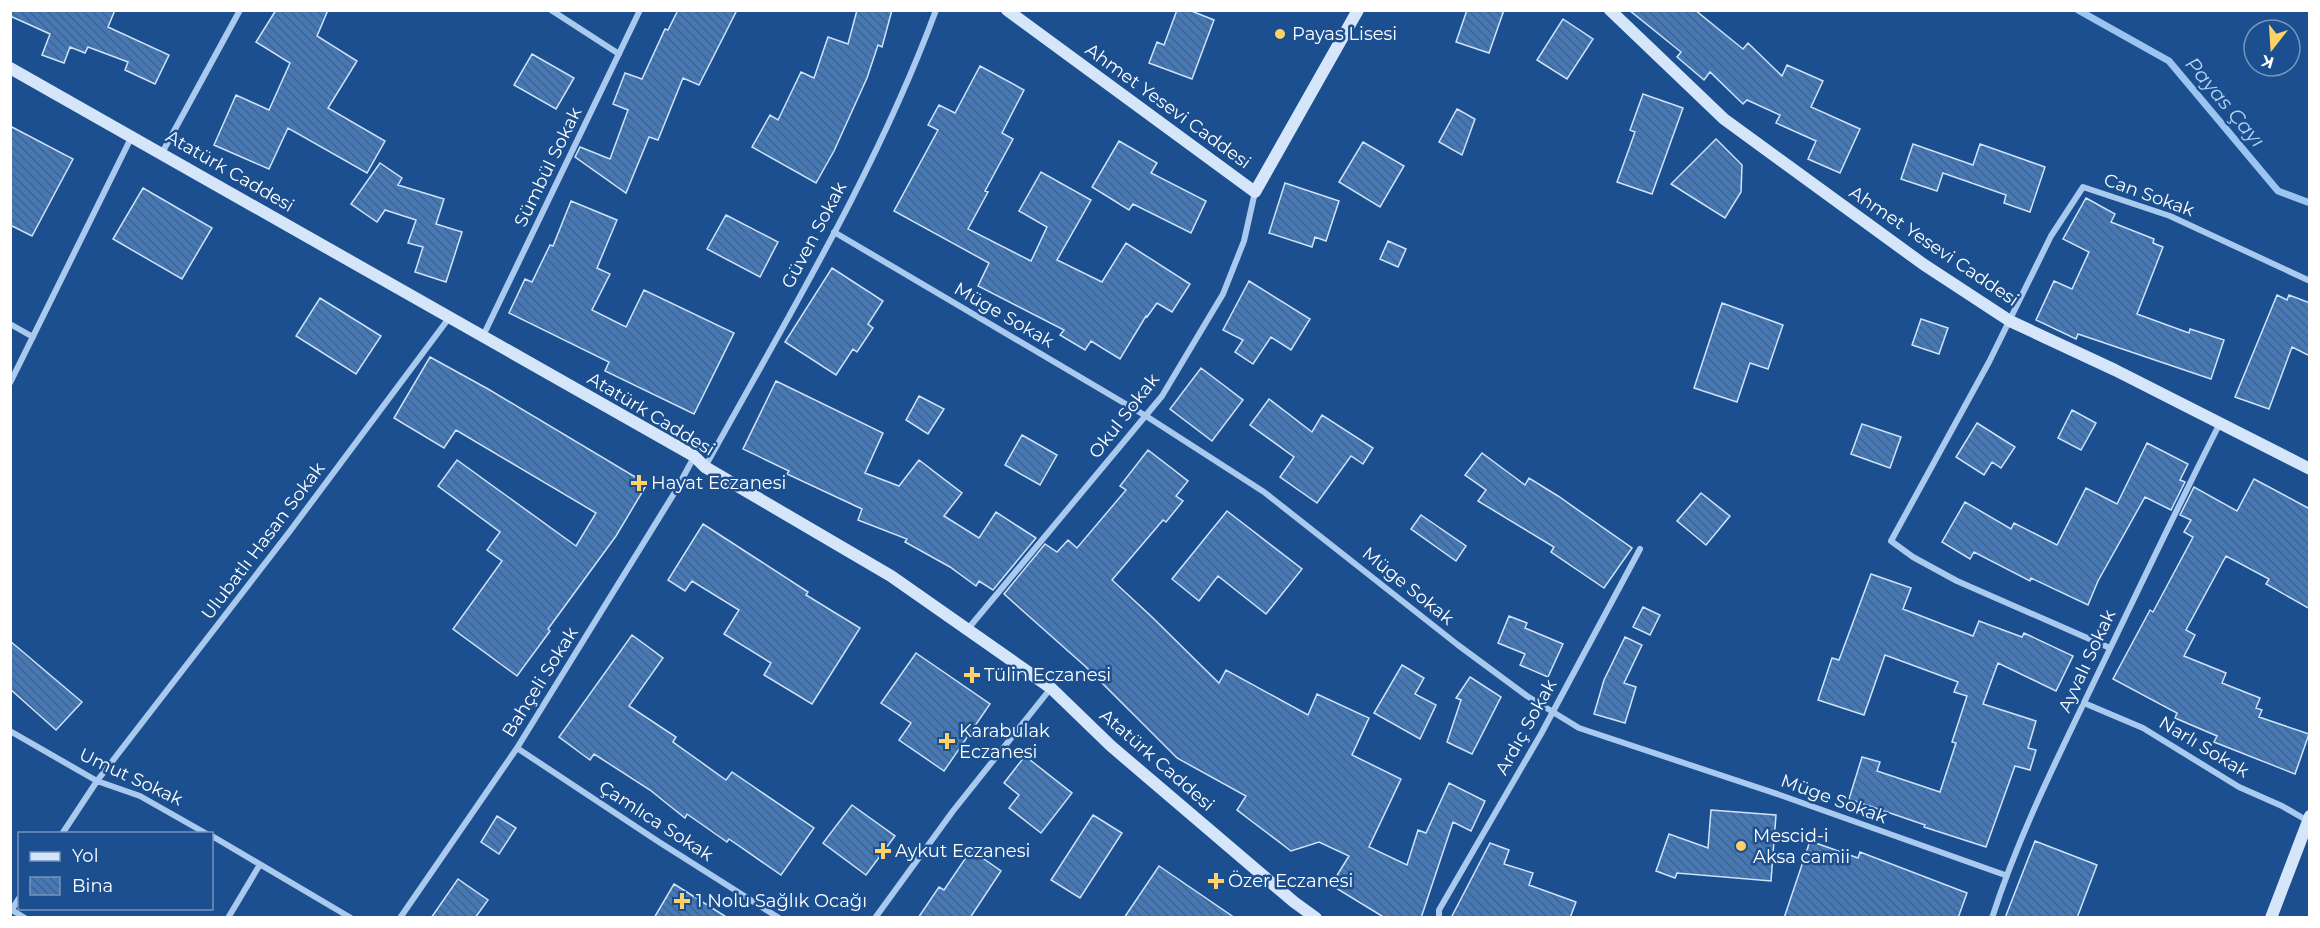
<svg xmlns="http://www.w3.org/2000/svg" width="2320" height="928" font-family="Montserrat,sans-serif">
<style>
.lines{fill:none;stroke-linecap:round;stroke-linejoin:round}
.stream{stroke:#9cc4f0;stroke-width:7}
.building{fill:url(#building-back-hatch);stroke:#cfe3fa;stroke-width:1.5}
.street{stroke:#a9c9ee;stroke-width:6}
.secondary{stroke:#d6e6fa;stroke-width:12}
.poi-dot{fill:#ffd166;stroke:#1b4f8f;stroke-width:2}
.labels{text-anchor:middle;stroke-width:5;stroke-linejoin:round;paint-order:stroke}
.poi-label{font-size:18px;fill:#fff;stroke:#1b4f8f;text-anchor:start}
.street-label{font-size:18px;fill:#fff;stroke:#1b4f8f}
.water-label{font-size:20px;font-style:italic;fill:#b5d3f5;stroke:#1b4f8f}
</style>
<defs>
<pattern id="building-back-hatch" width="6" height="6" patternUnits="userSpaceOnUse" patternTransform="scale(1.5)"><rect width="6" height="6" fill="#4478b7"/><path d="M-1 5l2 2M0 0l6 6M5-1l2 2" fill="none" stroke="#486282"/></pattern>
</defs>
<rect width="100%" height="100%" fill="#1b4f8f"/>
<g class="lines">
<path class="stream" d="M2078 10 2169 61 2278 191 2310 203"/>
</g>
<path class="building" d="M10 10H115L108 27 169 55 155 84 125 70 128 62 88 47 85 53 70 47 64 63 42 55 50 34 10 16Z
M276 10H328L317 36 357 61 328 108 385 141 367 173 288 128 269 169 214 145 236 95 269 110 290 63 256 42Z
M678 10H737L699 85 683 78 658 140 649 137 626 193 575 157 580 147 610 159 628 110 613 104 625 73 642 79 665 29 668 30Z
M857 10H892L882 47 878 45 867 78 834 151 816 183 752 147 770 115 778 120 801 72 814 78 828 37 848 44Z
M1177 10H1189L1214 20 1192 79 1149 63 1157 42 1164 45Z
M1467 10H1504L1489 53 1456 42Z
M1629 10H1695L1743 49 1748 43 1782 76 1787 65 1823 81 1811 107 1860 129 1840 173 1808 159 1816 141 1776 123 1780 115 1747 100 1743 104 1710 72 1704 80 1677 57 1681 52Z
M1563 19 1593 39 1567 79 1537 60Z
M532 54 574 78 556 109 514 85Z
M980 66 1024 90 1002 133 1013 139 985 191 988 192 968 229 1031 261 1047 227 1019 211 1041 172 1091 200 1057 260 1102 282 1126 243 1190 284 1172 312 1157 303 1147 317 1146 316 1120 359 1091 341 1085 350 1060 335 1064 330 978 286 989 263 894 211 938 130 928 125 939 105 955 113Z
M1643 94 1683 108 1652 194 1617 182 1635 132 1630 130Z
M1457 109 1475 119 1462 155 1439 142Z
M10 126 73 159 32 236 10 225Z
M1716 139 1742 165 1741 192 1725 218 1671 184Z
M1119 141 1157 163 1151 173 1206 201 1191 233 1133 204 1129 210 1092 187Z
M1363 142 1404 166 1380 207 1339 182Z
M1913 144 1973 165 1980 144 2045 167 2030 212 2004 203 2006 195 1943 173 1937 191 1901 179Z
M380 163 402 178 398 185 444 199 436 224 462 232 446 282 415 272 423 247 408 243 416 220 385 210 377 222 351 204Z
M1285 183 1339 201 1326 241 1315 237 1312 247 1269 233Z
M143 188 212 228 182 279 113 239Z
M2086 198 2115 214 2111 222 2154 239 2153 243 2163 247 2137 314 2189 333 2190 329 2224 340 2211 379 2078 334 2076 339 2036 320 2054 281 2072 289 2089 252 2063 239Z
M571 201 617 220 597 268 610 274 592 310 626 327 644 290 734 333 694 414 605 371 609 362 509 313 525 279 532 282 550 245 553 246Z
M726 215 778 242 760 277 707 249Z
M1388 241 1406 249 1398 267 1380 259Z
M832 268 883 301 868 324 873 328 857 352 853 349 836 375 785 342Z
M1249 281 1310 319 1291 350 1271 337 1253 364 1235 352 1243 340 1223 330Z
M2277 295 2287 300 2289 295 2310 303V356L2292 347 2269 409 2235 397Z
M320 298 381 336 356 374 296 336Z
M1722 303 1783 325 1768 369 1750 363 1737 402 1694 388Z
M1921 319 1948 328 1939 354 1912 345Z
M430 357 488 389 647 484 616 536 548 629 550 631 517 676 453 629 502 561 487 550 500 532 438 486 457 460 576 546 596 513 456 430 444 448 394 418Z
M1201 368 1243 400 1212 441 1170 409Z
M776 381 883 433 865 473 899 486 919 460 962 493 944 516 979 538 996 512 1036 538 993 590 979 581 976 586 950 567 905 542 907 539 858 520 862 509 787 474 789 471 743 449Z
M919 396 944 409 928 434 906 420Z
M1269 399 1312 432 1322 415 1373 448 1363 464 1351 456 1317 503 1280 477 1294 457 1250 425Z
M2072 410 2096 423 2081 450 2058 438Z
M1977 423 2015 447 2001 468 1992 462 1984 475 1956 457Z
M1862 424 1901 437 1890 468 1851 454Z
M1022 435 1057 455 1040 485 1005 465Z
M2147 443 2188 464 2180 480 2185 482 2171 510 2145 497 2098 581 2088 605 2031 578 2030 581 1974 552 1970 559 1942 542 1965 502 2011 529 2014 523 2057 545 2086 488 2117 504Z
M1148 450 1188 481 1176 496 1183 501 1166 522 1163 520 1112 580 1152 617 1219 683 1226 670 1308 715 1317 694 1369 718 1352 755 1401 779 1369 847 1407 865 1418 830 1426 833 1449 783 1485 801 1471 831 1453 822 1421 918H1385L1331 885 1349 856 1319 842 1291 851 1237 810 1246 796 1177 758 1086 667 1004 594 1045 544 1057 552 1068 540 1077 548 1126 490 1120 486Z
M1482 453 1525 485 1529 478 1558 496 1632 548 1604 588 1551 552 1554 547 1478 501 1486 490 1465 475Z
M2254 479 2310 509V609L2266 584 2269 579 2226 556 2186 630 2195 635 2184 656 2226 673 2222 683 2260 698 2256 708 2262 710 2259 717 2309 734 2295 774 2214 742 2217 736 2175 718 2177 713 2113 679 2150 610 2153 612 2193 537 2184 532 2191 520 2180 515 2194 487 2237 511Z
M1701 493 1730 516 1706 545 1677 521Z
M1227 511 1302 569 1266 614 1218 576 1199 601 1172 579Z
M1421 515 1466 546 1456 561 1411 529Z
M703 524 808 592 806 595 860 628 812 704 764 675 771 663 724 634 739 610 692 581 685 591 668 580Z
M1871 574 1911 588 1903 609 1973 636 1979 621 2022 637 2024 633 2073 656 2056 691 1998 663 1983 704 2036 721 2028 748 2036 750 2030 770 2015 766 1986 847 1924 827 1925 825 1849 799 1862 757 1880 762 1877 771 1940 792 1956 743 1952 742 1967 696 1954 692 1958 682 1885 655 1864 715 1818 700 1832 658 1839 660Z
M1643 607 1660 615 1650 635 1633 627Z
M1509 616 1527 623 1525 628 1563 644 1548 677 1520 665 1525 654 1498 643Z
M632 635 663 658 629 706 676 737 673 742 726 780 732 772 814 828 781 875 729 839 727 842 687 814 685 818 650 790 594 754 590 760 559 737Z
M1625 637 1642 645 1624 683 1636 687 1625 723 1594 714 1604 680Z
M10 641 82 702 56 730 10 689Z
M916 653 990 704 944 771 899 740 911 723 881 703Z
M1402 665 1424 678 1415 694 1436 705 1420 739 1374 713Z
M1470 677 1501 697 1472 754 1447 742 1461 700 1456 698Z
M1025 756 1072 793 1041 833 1009 808 1019 795 1004 783Z
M852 805 895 836 866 875 823 843Z
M1711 810 1776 815 1771 881 1677 873 1675 878 1656 871 1669 834 1708 848Z
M1093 815 1122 833 1080 898 1051 880Z
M497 816 516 828 499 854 481 842Z
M1810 841 1858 858 1860 852 1967 893 1958 918H1784Z
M2035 841 2097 865 2077 918H2005Z
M1490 843 1509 850 1504 864 1533 873 1529 885 1576 902 1570 918H1451Z
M971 850 1001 871 970 918H918L939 887 944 890Z
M1159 866 1235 918H1124Z
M458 879 488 900 475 918H431Z
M674 884 728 918H654Z"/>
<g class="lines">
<path class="street" d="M551 10 619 54
M162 153 240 10
M834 232 1146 416 1264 492 1458 645 1527 696 1579 728 1780 795 2005 875
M10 324 33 337
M483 336 640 10
M10 383 132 136
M705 467C787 318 877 170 936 10
M967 630 1162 396 1223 294 1244 241 1255 192
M2110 648 1957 581 1913 557 1891 541 1989 362 2051 236 2083 187 2170 216 2310 281
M2084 703 2143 728 2239 787 2282 806 2308 821
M10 731 97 781 140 796 207 834
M517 748 659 842 779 918
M62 834 97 781 290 531 449 318
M212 836 351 918
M10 909 25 918
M12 909 20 897
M228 918 259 866
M400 918 517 748 675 492 694 457
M875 918 953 811 1051 688
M1439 918V910L1541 734 1640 549
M1992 918C2018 837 2056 761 2093 684 2135 597 2176 510 2220 423"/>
<path class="secondary" d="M1007 10 1255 192 1358 10
M1610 10 1724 119 1923 264 2010 321 2115 370 2310 469
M10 68 694 456 705 467 891 576 1051 688 1111 746 1294 902 1316 918
M2271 918 2310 816"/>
</g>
<g class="poi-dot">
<circle cx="1280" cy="34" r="6"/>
<path d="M636 474h6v6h6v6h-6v6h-6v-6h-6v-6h6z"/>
<path d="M969 666h6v6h6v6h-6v6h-6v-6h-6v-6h6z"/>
<path d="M944 732h6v6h6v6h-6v6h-6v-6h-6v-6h6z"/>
<circle cx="1741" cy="846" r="6"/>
<path d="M880 842h6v6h6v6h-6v6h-6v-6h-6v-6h6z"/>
<path d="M1213 872h6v6h6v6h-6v6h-6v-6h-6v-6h6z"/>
<path d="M679 892h6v6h6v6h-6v6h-6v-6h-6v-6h6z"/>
</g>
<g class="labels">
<g class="poi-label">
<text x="1292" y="40">Payas Lisesi</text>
<text x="651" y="489">Hayat Eczanesi</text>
<text x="984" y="681">Tülin Eczanesi</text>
<text x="959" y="737">Karabulak<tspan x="959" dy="21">Eczanesi</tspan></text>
<text x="1753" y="842">Mescid-i<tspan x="1753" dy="21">Aksa camii</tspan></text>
<text x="895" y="857">Aykut Eczanesi</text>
<text x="1228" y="887">Özer Eczanesi</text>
<text x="696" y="907">1 Nolu Sağlık Ocağı</text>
</g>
<g class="street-label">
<text transform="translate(1168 106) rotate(36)" y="6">Ahmet Yesevi Caddesi</text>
<text transform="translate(548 167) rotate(-64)" y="6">Sümbül Sokak</text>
<text transform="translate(230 171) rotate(30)" y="6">Atatürk Caddesi</text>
<text transform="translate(2149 195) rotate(20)" y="6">Can Sokak</text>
<text transform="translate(814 235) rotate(-62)" y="6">Güven Sokak</text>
<text transform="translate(1934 246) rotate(34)" y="6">Ahmet Yesevi Caddesi</text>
<text transform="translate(1004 315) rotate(30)" y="6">Müge Sokak</text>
<text transform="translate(651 414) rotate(31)" y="6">Atatürk Caddesi</text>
<text transform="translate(1124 416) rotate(-52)" y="6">Okul Sokak</text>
<text transform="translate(263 541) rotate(-53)" y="6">Ulubatlı Hasan Sokak</text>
<text transform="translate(1408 586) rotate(39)" y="6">Müge Sokak</text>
<text transform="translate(2087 661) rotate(-65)" y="6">Ayvalı Sokak</text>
<text transform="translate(540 682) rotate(-58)" y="6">Bahçeli Sokak</text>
<text transform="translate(1526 727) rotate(-61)" y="6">Ardıç Sokak</text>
<text transform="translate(2204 747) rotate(31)" y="6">Narlı Sokak</text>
<text transform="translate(1157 760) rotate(41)" y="6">Atatürk Caddesi</text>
<text transform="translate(131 777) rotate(25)" y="6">Umut Sokak</text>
<text transform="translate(1834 799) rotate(20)" y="6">Müge Sokak</text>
<text transform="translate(656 821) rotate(33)" y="6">Çamlıca Sokak</text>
</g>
<g class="water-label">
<text transform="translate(2225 102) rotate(50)" y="7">Payas Çayı</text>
</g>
</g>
<rect width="2320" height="928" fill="none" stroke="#ffffff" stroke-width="24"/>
<rect x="18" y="832" width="195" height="78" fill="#1b4f8f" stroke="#7695bc" stroke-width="1.5"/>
<rect x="30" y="852" width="30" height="9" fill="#d6e6fa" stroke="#7695bc" stroke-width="1.5"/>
<text x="72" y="862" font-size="18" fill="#ffffff">Yol</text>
<rect x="30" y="877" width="30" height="18" fill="url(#building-back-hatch)" stroke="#7695bc" stroke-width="1.5"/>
<text x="72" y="892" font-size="18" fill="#ffffff">Bina</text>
<g transform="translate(2272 48) rotate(197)"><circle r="28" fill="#1b4f8f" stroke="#7695bc" stroke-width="1.5"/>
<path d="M0-4.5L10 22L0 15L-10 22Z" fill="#ffd166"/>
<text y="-9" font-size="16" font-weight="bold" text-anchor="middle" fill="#ffffff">K</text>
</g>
</svg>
